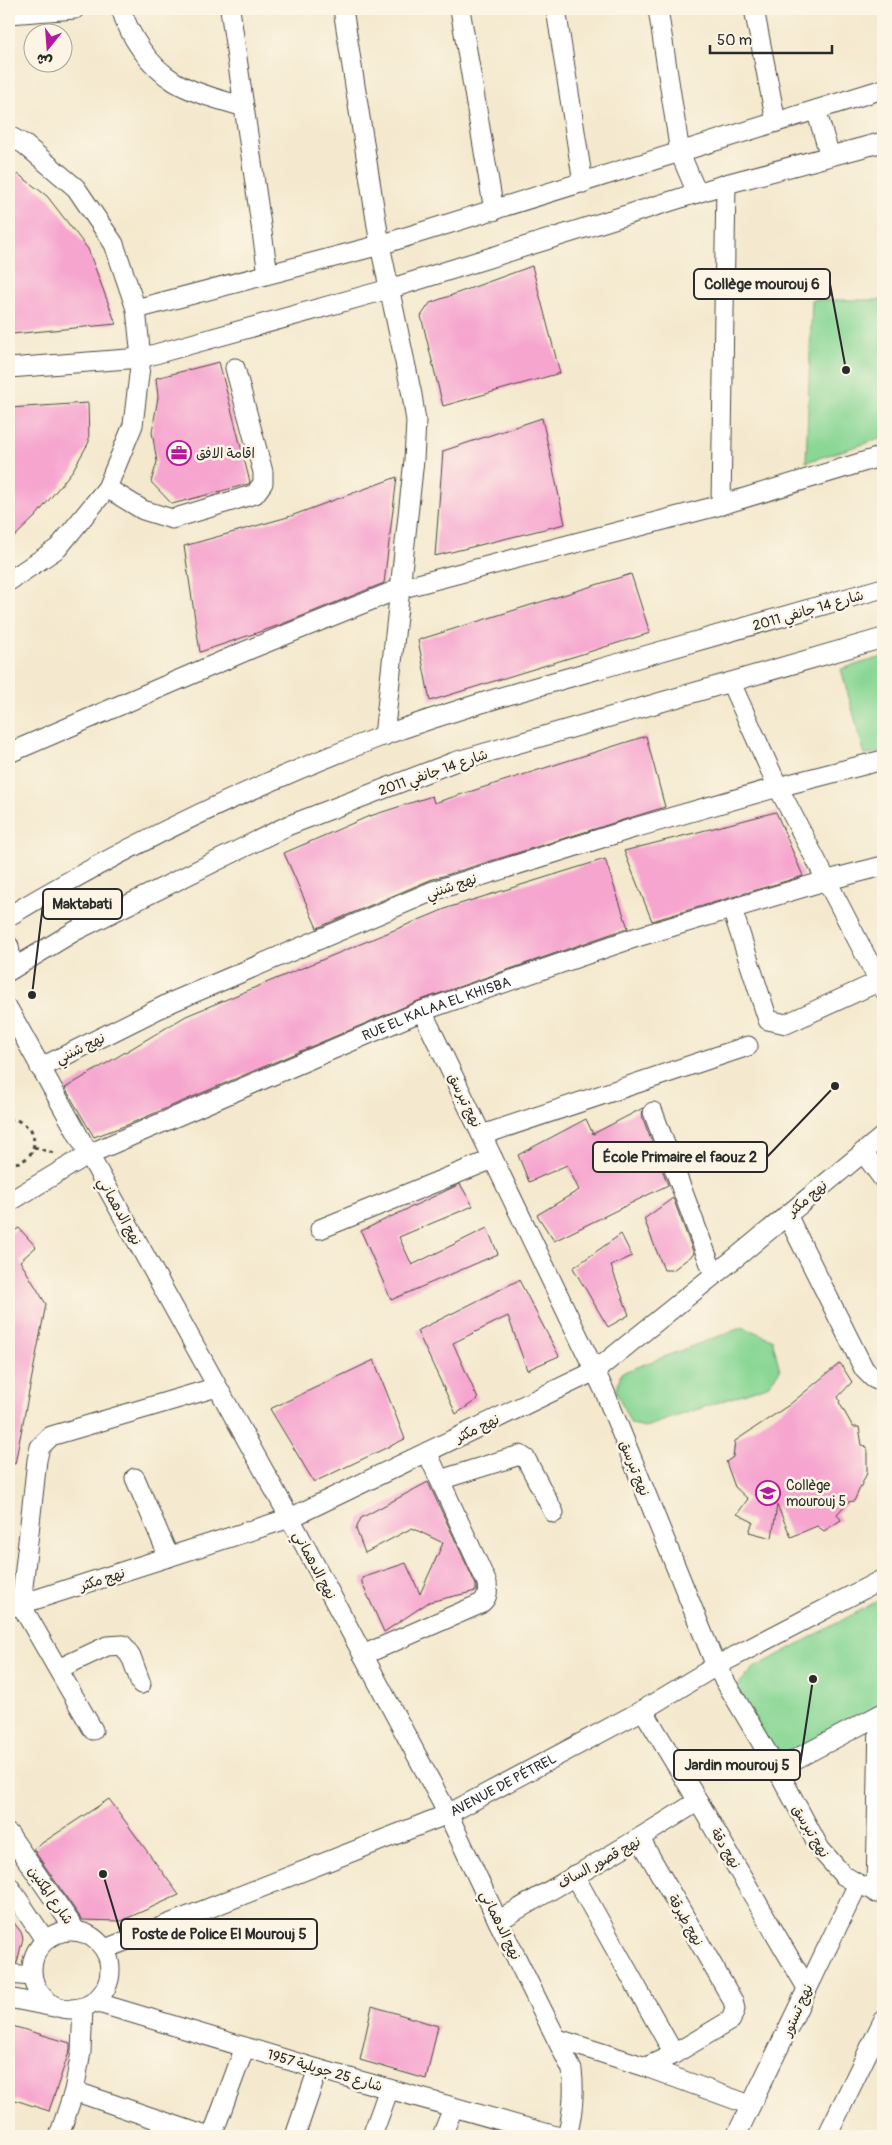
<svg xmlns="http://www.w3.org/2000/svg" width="892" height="2145" font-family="Pangolin,'Playpen Sans Arabic',sans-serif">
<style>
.green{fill:#8ad795;stroke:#5a8160}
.building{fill:#f6a5cf}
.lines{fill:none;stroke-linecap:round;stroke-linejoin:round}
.minor-casing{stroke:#494843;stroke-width:21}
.path{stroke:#494843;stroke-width:3;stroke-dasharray:4 4;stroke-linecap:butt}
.minor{stroke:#fff;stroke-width:19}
.labels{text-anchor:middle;stroke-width:5;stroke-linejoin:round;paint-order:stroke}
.poi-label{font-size:14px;fill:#2b2b2b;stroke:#fcf5e5;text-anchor:start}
.street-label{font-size:14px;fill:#2b2b2b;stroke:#fcf5e5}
.leader{fill:none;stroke:#2b2b2b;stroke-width:2}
.callout-dot{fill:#2b2b2b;stroke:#fcf5e5;stroke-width:2}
.callout{fill:#fcf5e5;stroke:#2b2b2b;stroke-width:2}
.callout-label{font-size:15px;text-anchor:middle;font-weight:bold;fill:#2b2b2b}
</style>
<rect width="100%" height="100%" fill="#fcf5e5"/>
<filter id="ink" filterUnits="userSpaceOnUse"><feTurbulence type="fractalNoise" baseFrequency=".02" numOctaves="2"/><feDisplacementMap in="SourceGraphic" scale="10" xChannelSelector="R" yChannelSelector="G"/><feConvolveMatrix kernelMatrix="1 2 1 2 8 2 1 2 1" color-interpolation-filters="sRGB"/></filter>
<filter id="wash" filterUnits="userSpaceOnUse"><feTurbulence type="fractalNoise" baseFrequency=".0096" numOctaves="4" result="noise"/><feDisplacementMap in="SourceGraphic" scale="20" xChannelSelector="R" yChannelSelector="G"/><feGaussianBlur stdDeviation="1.12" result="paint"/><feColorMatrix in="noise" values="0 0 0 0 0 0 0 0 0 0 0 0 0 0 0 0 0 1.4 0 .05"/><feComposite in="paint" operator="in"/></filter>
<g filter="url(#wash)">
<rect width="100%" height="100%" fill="#f4e9ce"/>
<path class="green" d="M812 300H883V438L806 462Z
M883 657V751L865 755 841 669Z
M743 1327 772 1339 780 1370 767 1386 645 1427 631 1424 616 1391 621 1373Z
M883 1598V1713L774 1763 732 1691 754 1668Z"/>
<g id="blocks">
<path class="building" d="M18 174 47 196 88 249 116 324 12 334 9 326V187Z
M532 266 560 373 443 406 421 316 430 303Z
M219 362 250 482 248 484 172 504 151 482 157 462 152 432 158 397 156 378Z
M88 403 89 442 73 470 36 516 9 542V408Z
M542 418 565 524 435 556 443 451Z
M397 477 384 583 280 625 200 652 184 546 288 517Z
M631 574 650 633 430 701 418 640Z
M646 736 665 807 430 880 317 928 284 853 367 817 432 796 434 803Z
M776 812 803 876 652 921 624 851Z
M605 859 628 928 418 1001 127 1125 94 1137 65 1088 186 1016 450 907Z
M643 1108 642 1116 668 1185 554 1241 537 1215 579 1190 567 1165 529 1182 518 1155 586 1119 593 1134Z
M460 1184 473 1206 399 1237 412 1265 487 1228 498 1254 391 1300 361 1231Z
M673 1198 694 1254 673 1270H664L644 1219Z
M19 1228 36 1247 20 1261 46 1304 15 1464 9 1463V1234Z
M621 1234 632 1256 611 1266 629 1315 608 1327 573 1268Z
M519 1280 559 1356 527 1370 508 1316 453 1343 478 1399 456 1414 417 1331Z
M374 1360 405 1439 314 1482 270 1409Z
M840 1363 852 1382 838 1397 840 1401 839 1402 853 1427H859L862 1445 867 1447V1473L854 1501 848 1502 837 1514 841 1520 824 1531 817 1526 791 1537 777 1505 772 1538 749 1532 753 1522 737 1514 748 1499 735 1487 726 1462 733 1457 735 1441 789 1405Z
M428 1482 476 1585V1591L429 1602 384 1632 362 1583V1578L406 1563 420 1594 443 1543 412 1528 365 1553 356 1529 361 1518Z
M109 1799 179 1895 121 1921 82 1920 33 1849Z
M9 1916 21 1932 23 1938 17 1963H9Z
M372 2006 438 2026 426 2079 360 2060Z
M9 2025 70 2043V2049L49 2111 9 2098Z"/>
</g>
</g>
<g filter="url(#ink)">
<use href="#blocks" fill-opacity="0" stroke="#494843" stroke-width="1"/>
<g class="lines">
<defs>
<g id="minor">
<path d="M121 9C130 37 149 66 175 82 195 94 222 100 244 107"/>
<path d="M230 9 268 274"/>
<path d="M343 9 380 245 412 395 416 421 414 460 384 736"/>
<path d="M460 9 494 211"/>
<path d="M556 9 583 183"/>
<path d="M658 9 680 153 697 193"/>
<path d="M754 9 776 122"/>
<path d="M9 14 75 9"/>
<path d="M816 110 830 156"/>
<path d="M9 136 24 144 76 188 114 244 136 309 141 358 133 425 107 488 58 548 9 581"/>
<path d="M136 309 380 245 883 89"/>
<path d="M9 368 141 358 389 289 726 184 883 142"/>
<path d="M107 488 143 510 172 519 255 494 263 483V472L235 368"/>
<path d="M721 505 726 184"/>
<path d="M731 683 778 787 883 989"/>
<path d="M9 753 248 650 399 589 721 505 883 456"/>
<path d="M732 909 768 1020 786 1024 880 981"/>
<path d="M9 916C127 845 253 785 382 736 464 706 550 683 634 659 717 636 800 612 883 588"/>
<path d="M9 946 11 960 9 968"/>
<path d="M9 971 75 931 287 826 454 762 883 638"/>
<path d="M9 1010 290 1518 448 1814 498 1921 572 2070C575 2094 573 2113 567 2136"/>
<path d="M422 1011 604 1390 716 1666 777 1769 820 1849 843 1875 858 1884 883 1894"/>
<path d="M40 1068 172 1002 433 891 634 828 778 787 883 760"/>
<path d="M653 1112 714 1275"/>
<path d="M482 1135 748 1046"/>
<path d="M863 1152 883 1179"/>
<path id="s1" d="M9 1202 89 1154 422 1011 634 938 828 880 883 866"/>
<path d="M787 1215 864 1369 873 1378 883 1383"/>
<path d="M320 1229 493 1159"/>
<path d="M135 1478 169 1557"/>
<path d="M440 1480 520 1455 526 1459 554 1513"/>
<path d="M9 1608 290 1518 595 1371 739 1255 883 1136"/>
<path d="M363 1655 480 1604C488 1598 488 1593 487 1583L427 1452"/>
<path d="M58 1669 107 1646 123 1645 132 1659 141 1684"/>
<path d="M643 1710 698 1801 807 1988"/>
<path d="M93 1730 21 1605 37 1460 40 1447 51 1436 217 1387"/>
<path d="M777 1769 883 1713"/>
<path d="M9 1834 76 1931"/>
<path d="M640 1839 733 2001 735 2009 731 2020 674 2054 646 2067"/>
<path d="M574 1875 674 2054"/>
<path d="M9 1886 45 1940"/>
<path d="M876 1893 879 1715"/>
<path d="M498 1921C565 1881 633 1844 698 1801"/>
<circle cx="71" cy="1970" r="39"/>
<path id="s2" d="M105 1949 448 1814 643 1710 716 1666 883 1579"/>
<path d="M9 1974 32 1976"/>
<path d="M9 1998 54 2007"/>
<path d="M95 2002 318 2069 556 2136"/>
<path d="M558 2039 646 2067 750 2105"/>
<path d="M74 2091 206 2136"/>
<path d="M59 2136 74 2091 81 2052 83 2008"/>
<path d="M212 2136 245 2047"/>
<path d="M295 2136 318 2069"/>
<path d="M372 2136 389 2089"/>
<path d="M442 2136 453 2108"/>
<path d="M736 2136 858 1884"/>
<path d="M827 2136 883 2021"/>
</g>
</defs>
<use href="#minor" class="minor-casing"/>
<path class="path" d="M9 1120H17L30 1128C40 1145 30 1165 9 1163
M34 1147 57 1154"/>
<use href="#minor" class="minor"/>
</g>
</g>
<defs>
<symbol id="office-ring" viewBox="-11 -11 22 22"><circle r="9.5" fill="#fcf5e5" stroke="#b5179e" stroke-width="1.5"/><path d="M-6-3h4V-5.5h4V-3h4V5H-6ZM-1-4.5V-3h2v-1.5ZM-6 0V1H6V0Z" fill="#b5179e"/></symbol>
<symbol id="school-ring" viewBox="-11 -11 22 22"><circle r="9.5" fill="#fcf5e5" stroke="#b5179e" stroke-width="1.5"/><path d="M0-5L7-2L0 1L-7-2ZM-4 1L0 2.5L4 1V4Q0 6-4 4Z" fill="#b5179e"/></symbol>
</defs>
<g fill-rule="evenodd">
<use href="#office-ring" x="165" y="439" width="28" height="28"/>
<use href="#school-ring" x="754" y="1479" width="28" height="28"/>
</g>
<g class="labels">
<g class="poi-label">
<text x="196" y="458">اقامة الافق</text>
<text x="786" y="1490">Collège<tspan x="786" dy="16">mourouj 5</tspan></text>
</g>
<g class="street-label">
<text transform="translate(808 610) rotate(-16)" y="5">شارع 14 جانفي 2011</text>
<text transform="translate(433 772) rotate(-19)" y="5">شارع 14 جانفي 2011</text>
<text transform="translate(451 886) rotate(-19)" y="5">نهج شنني</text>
<text dy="5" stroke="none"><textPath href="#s1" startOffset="470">RUE EL KALAA EL KHISBA</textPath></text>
<text transform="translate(80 1048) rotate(-26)" y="5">نهج شنني</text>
<text transform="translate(465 1100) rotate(64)" y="5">نهج تبرسق</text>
<text transform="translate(807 1198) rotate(-40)" y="5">نهج مكثر</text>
<text transform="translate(120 1211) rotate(61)" y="5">نهج الدهماني</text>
<text transform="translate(477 1428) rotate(-26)" y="5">نهج مكثر</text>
<text transform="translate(635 1468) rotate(68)" y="5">نهج تبرسق</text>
<text transform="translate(315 1565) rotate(62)" y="5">نهج الدهماني</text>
<text transform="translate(102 1579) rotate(-18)" y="5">نهج مكثر</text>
<text dy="5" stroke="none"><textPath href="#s2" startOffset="431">AVENUE DE PÉTREL</textPath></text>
<text transform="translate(811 1831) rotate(59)" y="5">نهج تبرسق</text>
<text transform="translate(726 1848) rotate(59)" y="5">نهج دقة</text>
<text transform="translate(599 1862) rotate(-29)" y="5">نهج قصور الساف</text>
<text transform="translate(51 1895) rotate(55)" y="5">شارع المكنين</text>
<text transform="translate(686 1920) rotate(60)" y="5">نهج طبرقة</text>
<text transform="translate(501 1925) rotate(64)" y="5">نهج الدهماني</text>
<text transform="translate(797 2010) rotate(-66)" y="5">نهج تستور</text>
<text transform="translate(325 2070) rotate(16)" y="5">شارع 25 جويلية 1957</text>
</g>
</g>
<path class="leader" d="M846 370L830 284M32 995L43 904M835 1086L767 1157M813 1679L800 1765M103 1874L121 1934"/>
<g class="callout-dot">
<circle cx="846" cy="370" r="5"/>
<circle cx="32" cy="995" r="5"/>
<circle cx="835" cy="1086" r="5"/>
<circle cx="813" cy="1679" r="5"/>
<circle cx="103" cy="1874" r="5"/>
</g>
<g class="callout">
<rect x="694" y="269" width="136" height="30" rx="5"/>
<rect x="43" y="889" width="79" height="30" rx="5"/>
<rect x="593" y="1142" width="174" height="30" rx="5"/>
<rect x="674" y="1750" width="126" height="30" rx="5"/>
<rect x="121" y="1919" width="196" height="30" rx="5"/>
</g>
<g class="callout-label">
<text x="762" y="289">Collège mourouj 6</text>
<text x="82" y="909">Maktabati</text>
<text x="680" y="1162">École Primaire el faouz 2</text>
<text x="737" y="1770">Jardin mourouj 5</text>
<text x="219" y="1939">Poste de Police El Mourouj 5</text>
</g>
<rect width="892" height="2145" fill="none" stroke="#fcf5e5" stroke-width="30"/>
<g transform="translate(48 48) rotate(197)"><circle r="24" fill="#fcf5e5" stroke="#a8a49b"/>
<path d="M0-4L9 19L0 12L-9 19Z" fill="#b5179e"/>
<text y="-8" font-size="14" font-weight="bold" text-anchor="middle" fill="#2b2b2b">ش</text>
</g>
<path d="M710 45v8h122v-8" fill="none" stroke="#2b2b2b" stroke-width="2.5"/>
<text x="717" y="45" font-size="15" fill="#2b2b2b" stroke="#fcf5e5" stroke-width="4" paint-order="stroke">50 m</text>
</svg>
